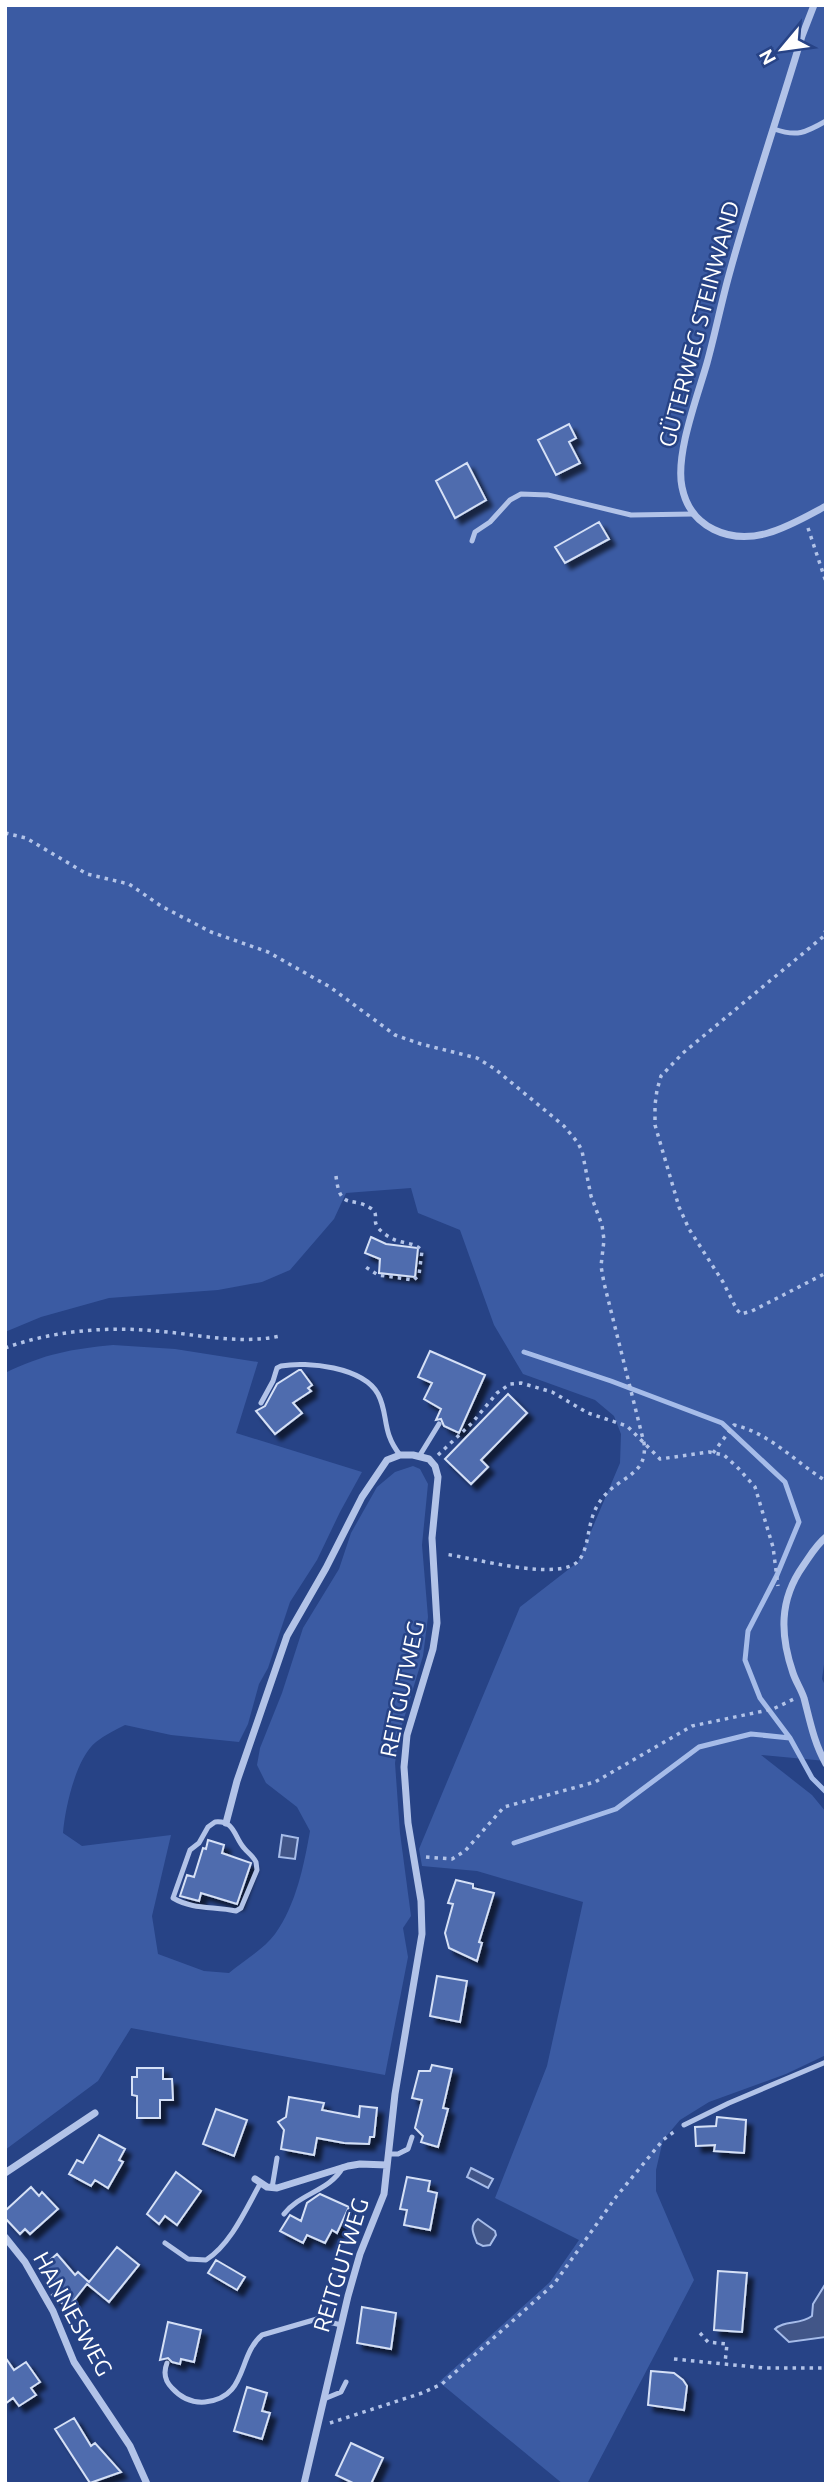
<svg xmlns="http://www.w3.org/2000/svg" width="831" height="2489" font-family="Ubuntu,sans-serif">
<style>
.green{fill:#3b5ba3}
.water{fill:#425688;stroke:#a6bce9;stroke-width:2}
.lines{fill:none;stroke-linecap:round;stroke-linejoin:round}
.stream{stroke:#a6bce9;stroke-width:5}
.building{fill:#4f6cae;stroke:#d5e0f6;stroke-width:2;filter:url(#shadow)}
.path{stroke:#b2c3e8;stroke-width:3.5;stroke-dasharray:3.5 5;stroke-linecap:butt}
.service{stroke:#b2c3e8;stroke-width:5}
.minor{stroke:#b2c3e8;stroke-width:7}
.labels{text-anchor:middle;stroke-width:5;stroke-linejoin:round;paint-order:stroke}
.street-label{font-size:23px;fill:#fff;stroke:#274386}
</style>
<defs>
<filter id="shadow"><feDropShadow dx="6" dy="6" stdDeviation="2" flood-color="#0009"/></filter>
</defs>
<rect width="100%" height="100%" fill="#274386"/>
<path class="green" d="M5 5H826V1650L822 1679 826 1687V1761L761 1755 812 1795 826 1812V2055L786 2074 709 2102 680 2120 663 2140 656 2170V2191L694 2280 587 2484H563L439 2382 550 2282 579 2240 495 2198 547 2066 583 1902 477 1871 422 1866 419 1849 520 1607 578 1562 620 1463 621 1434 614 1416 595 1400 523 1374 494 1325 460 1230 418 1213 411 1188 346 1193 334 1219 290 1270 262 1282 218 1290 109 1298 41 1317 5 1332Z
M113 1345 175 1349 258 1362 236 1433 362 1472 340 1512 317 1560 290 1602 268 1668 259 1684 248 1724 239 1742 171 1735 125 1725C115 1730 105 1735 96 1742 76 1758 65 1808 63 1833L82 1846 171 1835 152 1916 158 1954 204 1971 229 1973C243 1961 264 1949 275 1934 296 1905 304 1865 310 1831L297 1807 266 1783 257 1765 260 1748 282 1693 303 1628 339 1569 351 1533 377 1487 395 1472 413 1466 420 1469 428 1484 422 1545 428 1617 423 1656 399 1735 395 1763 400 1833 411 1916 403 1928 408 1957 385 2075 131 2028 98 2081 5 2150V1373C44 1354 71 1349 113 1345Z"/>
<path class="water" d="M282 1835 298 1838 295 1859 279 1857Z
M471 2168 493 2179 488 2188 467 2177Z
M478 2219 495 2231 496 2235 490 2245 483 2246 477 2243C473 2233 469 2226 478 2219Z
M826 2283V2337L789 2342 775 2329C784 2320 800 2325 812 2316L813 2304Z"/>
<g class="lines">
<path class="stream" d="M524 1352 611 1381 722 1423 785 1482 799 1522 777 1575 748 1631 745 1660 760 1698 790 1738 812 1778 826 1792
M514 1843 616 1809 699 1747 751 1734 790 1738
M5 2483 6 2484"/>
</g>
<path class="building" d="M569 424 576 438 569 442 580 463 556 475 538 440Z
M467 463 486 500 455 518 436 481Z
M599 522 609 539 565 563 555 547Z
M371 1237 386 1244 418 1248 415 1277 379 1273 380 1259 365 1253Z
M430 1351 485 1375 459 1433 444 1426 441 1419 436 1420 441 1409 424 1399 432 1383 418 1377Z
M299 1370H301L312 1385 308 1388 311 1391 293 1403 302 1413 275 1434 256 1411 265 1406 277 1384Z
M508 1394 527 1413 481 1460 488 1467 471 1484 445 1459Z
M208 1840 224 1845 222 1853 251 1863 237 1904 201 1893 199 1901 180 1896 187 1875 194 1877 203 1848 206 1849Z
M456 1880 473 1884V1888L494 1893 479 1942 482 1943 477 1961 449 1948 445 1933 453 1904 448 1903Z
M437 1976 467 1981 460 2022 430 2016Z
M432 2065 452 2069 443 2108 448 2109 438 2147 421 2142 423 2136 415 2128 422 2100 412 2098 419 2071H430Z
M137 2068H163V2079H172L173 2100H160V2118H137V2096L132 2095V2077H137Z
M289 2097 324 2103 322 2110 359 2117 360 2106 377 2108 374 2137H370L369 2144 344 2143 317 2138 314 2155 281 2149 284 2130 278 2122 286 2117Z
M216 2109 247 2120 234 2156 203 2144Z
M717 2117 746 2120 744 2153 714 2151 715 2145 696 2146 695 2127 716 2126Z
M99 2135 125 2149 119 2160 123 2162 108 2188 95 2180 91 2186 69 2174 77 2160 83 2163Z
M176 2172 201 2191 177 2225 165 2216 159 2224 147 2214Z
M407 2177 430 2181 428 2191 437 2193 430 2230 404 2225 407 2210 400 2209Z
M31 2187 39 2196 42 2192 58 2209 30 2234 25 2229 20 2234 5 2218V2211Z
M320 2194 349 2207 337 2233 332 2230 325 2243 307 2235 303 2243 280 2231 290 2215 301 2221 307 2203Z
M117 2247 139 2265 109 2302 87 2284 68 2308 52 2295 60 2288 42 2267 57 2254 75 2275 78 2272 89 2282Z
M216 2260 245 2277 237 2290 208 2273Z
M718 2271 747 2273 742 2332 714 2330Z
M362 2307 396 2313 391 2349 357 2343Z
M168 2322 201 2330 194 2362 181 2359 180 2364 172 2362 168 2358 160 2360Z
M5 2357 14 2370 26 2362 40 2382 31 2388 36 2395 19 2406 13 2398 5 2404Z
M651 2371 674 2373 683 2380 687 2386 684 2410 648 2405Z
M247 2387 267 2393 262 2411 270 2413 262 2439 234 2431Z
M74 2418 91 2446 95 2443 121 2472 90 2483 55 2429Z
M351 2443 383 2458 371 2484H355L336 2475Z"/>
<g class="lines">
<path class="path" d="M808 528 826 582
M5 833 26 838 87 874 129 884 161 906 211 932 268 952 330 987 395 1035 421 1044 477 1058 495 1069 564 1126 578 1143 582 1151 591 1196 602 1225 604 1240 601 1266 604 1283 644 1443C648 1474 622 1476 605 1495 585 1517 592 1540 580 1559 563 1584 471 1557 444 1554
M826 929 824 936 683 1053 661 1076 657 1090 655 1105V1125L679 1207 689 1229 723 1282 737 1310 741 1314 752 1311 826 1273
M336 1176C340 1212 352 1195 372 1209 378 1214 374 1219 376 1224 378 1230 387 1236 393 1239 402 1244 416 1242 422 1251L419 1275 414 1280 378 1275 364 1266
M5 1348C52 1331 106 1326 156 1331 196 1334 240 1345 280 1336
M713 1453 734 1425C770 1433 795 1462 826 1481
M438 1455 472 1423 497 1393 510 1384 521 1383 552 1392 588 1413 627 1426 660 1459 709 1452 724 1455 738 1468 755 1487 773 1547 778 1586
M426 1857 452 1859 465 1851 504 1807 595 1782 692 1726 773 1709 794 1699
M700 2333 708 2342 727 2344 725 2363
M674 2359 764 2368H826
M330 2423 422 2393 442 2384 554 2284 616 2197 663 2140 675 2131"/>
<path class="service" d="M774 129C797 137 805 133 826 121
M472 541 475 532 490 522 510 500 521 494 548 495 631 515 693 514
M261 1403 273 1381 277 1368 281 1366C307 1361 363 1367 378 1394 389 1415 381 1431 400 1455
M420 1455 439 1424
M215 1822C235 1820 234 1837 244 1848 248 1853 253 1856 256 1862L257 1870 241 1908 236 1911C214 1906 193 1910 173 1898L190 1850 199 1843 208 1827Z
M684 2125 729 2103 826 2062
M388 2154H398L408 2149 412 2137
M272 2188 277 2158
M284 2214C300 2193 330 2191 343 2167
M165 2243 188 2259 206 2260C231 2244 246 2209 260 2184
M167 2363C163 2373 165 2381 172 2388 181 2398 192 2403 205 2402 248 2398 237 2356 262 2335L317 2319 341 2325
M324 2399 341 2392 346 2382"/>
<path class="minor" d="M814 5 802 36C778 116 751 195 729 275 721 304 715 334 707 363 698 395 675 454 682 487 690 528 730 544 768 533 789 527 807 516 826 506
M826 1537C816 1545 810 1556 803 1566 779 1600 780 1635 793 1673 796 1682 801 1689 804 1698 810 1721 814 1743 826 1764
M226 1823 237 1781 287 1636 326 1568 362 1497 387 1460 400 1455H413L429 1459 435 1466 438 1477 432 1538 437 1623 433 1649 407 1735 404 1767 408 1823 421 1901 422 1934 395 2094 384 2194 360 2254 348 2296 304 2484
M5 2173 95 2113
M255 2179 267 2187 277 2188 348 2166 360 2164 387 2165
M5 2237 25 2262 53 2311 74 2362 130 2446 147 2484"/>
</g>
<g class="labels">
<g class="street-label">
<text transform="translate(699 324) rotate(-75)" y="8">GÜTERWEG STEINWAND</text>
<text transform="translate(402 1689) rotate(-78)" y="8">REITGUTWEG</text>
<text transform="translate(341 2265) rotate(-73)" y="8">REITGUTWEG</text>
<text transform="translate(73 2314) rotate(61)" y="8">HANNESWEG</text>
</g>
</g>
<rect width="831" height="2489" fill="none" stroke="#ffffff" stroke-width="14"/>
<g transform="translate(782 49) rotate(241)" stroke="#274386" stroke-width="5" paint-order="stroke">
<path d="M0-5L12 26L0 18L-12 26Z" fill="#ffffff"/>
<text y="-10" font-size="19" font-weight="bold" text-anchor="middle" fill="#ffffff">N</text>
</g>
</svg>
